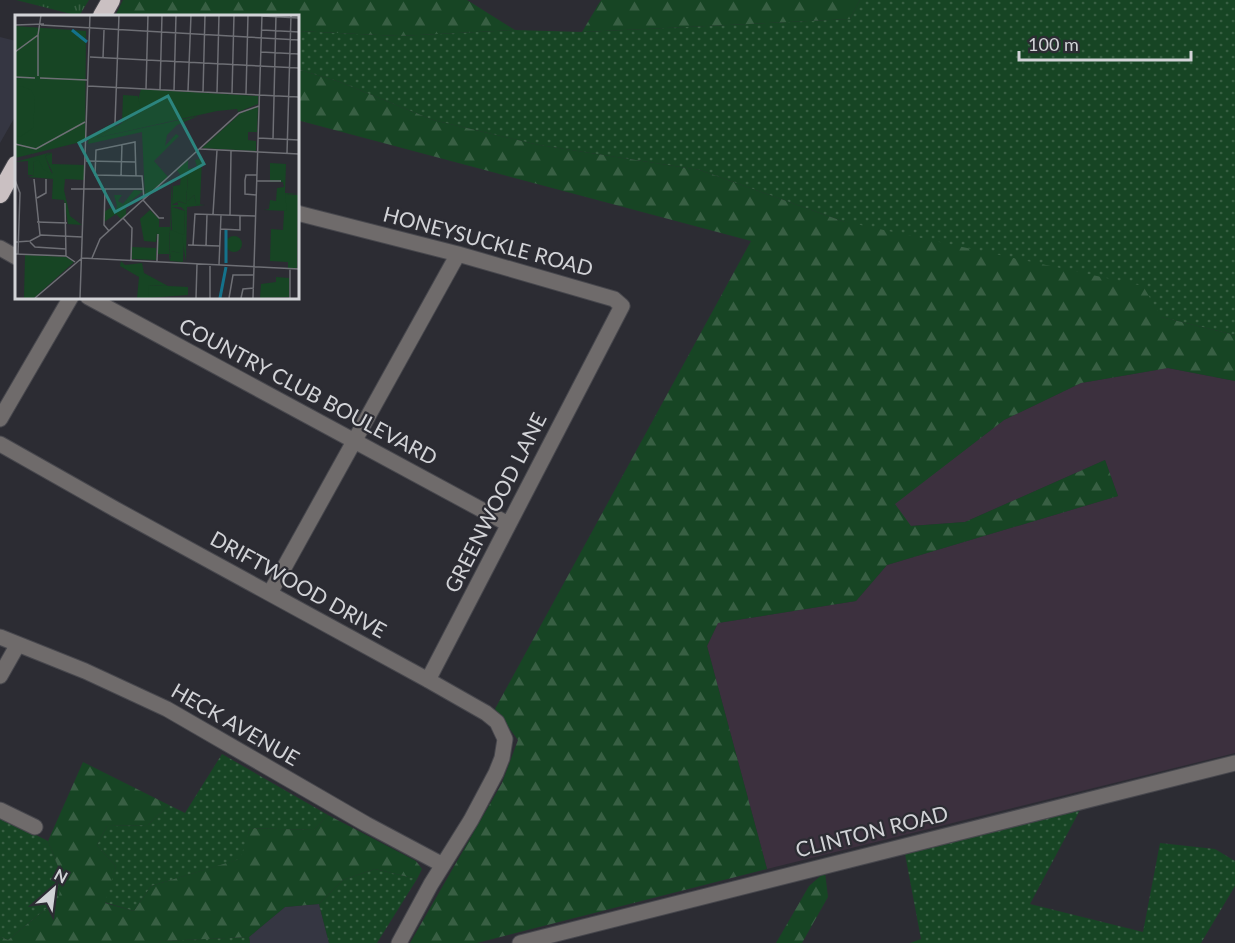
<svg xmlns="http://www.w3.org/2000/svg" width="1235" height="943" font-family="Lato,sans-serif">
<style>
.built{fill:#353642}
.industrial{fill:#3c303e}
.grass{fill:url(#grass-dots)}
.forest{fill:url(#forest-firs)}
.park{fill:url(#park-tufts)}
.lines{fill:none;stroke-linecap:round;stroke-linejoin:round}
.minor-casing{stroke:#47474d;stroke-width:17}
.highway-casing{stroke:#47474d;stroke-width:20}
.minor{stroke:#6f6b6b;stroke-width:15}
.highway{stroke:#cac0c2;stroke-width:18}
.labels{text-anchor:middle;stroke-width:4.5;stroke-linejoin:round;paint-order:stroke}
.street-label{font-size:21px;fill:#d2d3d7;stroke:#2c2c33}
.inset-river{fill:none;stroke:#14728b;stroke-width:3}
.inset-road{fill:none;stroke:#6e6f75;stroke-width:1.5}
.view{fill:#2c847e;fill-opacity:0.15;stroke:#2c847e;stroke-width:3}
.inset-edge{fill:none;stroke:#d2d3d7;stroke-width:3}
</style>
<defs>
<pattern id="grass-dots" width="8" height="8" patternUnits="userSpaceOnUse" patternTransform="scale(1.5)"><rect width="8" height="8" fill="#174524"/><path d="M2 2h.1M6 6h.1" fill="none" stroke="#385f43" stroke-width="1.8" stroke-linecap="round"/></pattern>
<pattern id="forest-firs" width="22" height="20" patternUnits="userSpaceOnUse" patternTransform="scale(1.5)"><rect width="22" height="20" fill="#174524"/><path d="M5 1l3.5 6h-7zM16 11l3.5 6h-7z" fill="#385f43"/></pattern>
<pattern id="park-tufts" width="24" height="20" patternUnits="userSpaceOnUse" patternTransform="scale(1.5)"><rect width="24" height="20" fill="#174524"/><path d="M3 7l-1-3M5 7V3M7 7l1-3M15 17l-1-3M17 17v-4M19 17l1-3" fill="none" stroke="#385f43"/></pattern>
</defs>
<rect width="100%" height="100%" fill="#2c2c33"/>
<path class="built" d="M0 37 16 41V115L0 143Z
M319 904 329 943H250L249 937 285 907Z"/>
<path class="industrial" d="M1168 368 1235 381V753L767 869 707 646 718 623 856 601 887 565 1118 496 1105 460 965 522 910 526 894 504 1004 420 1081 383Z"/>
<path class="grass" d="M860 0H1235V335L1161 317 842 221 700 170 539 145 433 120 340 82 297 69V31L399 36 515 30 583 32 850 19Z
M222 754 328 815 314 830 250 828 241 859 151 886 134 911 104 902 116 866 97 845 107 826 148 825 169 805 185 813Z
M1080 810 1030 904 1143 932 1160 843 1215 849 1235 861V886L1201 943H910L921 939 905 854Z
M0 817 48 841 61 874 59 898 8 940 0 937Z
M375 869 417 879 377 943H329L319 904 343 880Z
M249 937 250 943H159L161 941Z"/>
<path class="forest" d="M123 0H467L515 30 399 36 297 31V16H115Z
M601 0H860L850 19 582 32Z
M297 69 340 82 433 120 539 145 700 170 842 221 1143 286 1161 317 1235 335V381L1168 368 1081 383 1004 420 895 504 911 526 965 522 1105 460 1118 496 887 565 856 601 718 623 707 646 767 869 477 943H410L502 783 518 740 495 709 751 241 297 120Z
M83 762 169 805 148 825 107 826 97 845 116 866 105 903 134 911 151 886 240 859 250 828 314 830 328 815 416 861 422 869 417 879 375 869 343 880 319 904 285 907 249 937 161 941 159 943H0V937L8 940 59 898 61 874 48 841Z
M825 872 828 897 802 943H776L809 886Z"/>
<path class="park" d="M16 0H89L79 16Z"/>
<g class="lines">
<defs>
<path id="minor" d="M297 213 458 254 614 299 622 306 428 680
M0 248 16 257
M88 297 508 524
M0 419 71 297
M0 444 115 509 428 680 486 713 497 722 505 739 502 758 496 773 471 820 431 884 399 943
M270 593 458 254
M0 637 85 671 167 709 366 824 443 865
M0 676 17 646
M0 810 35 827
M520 943 1235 763"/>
<path id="highway" d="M102 16 111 0
M0 194 16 165"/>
</defs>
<use href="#minor" class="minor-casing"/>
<use href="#highway" class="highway-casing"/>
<use href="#minor" class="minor"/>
<use href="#highway" class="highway"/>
</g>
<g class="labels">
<g class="street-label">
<text transform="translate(488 242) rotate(15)" y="7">HONEYSUCKLE ROAD</text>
<text transform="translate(308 392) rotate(28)" y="7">COUNTRY CLUB BOULEVARD</text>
<text transform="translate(496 503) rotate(-63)" y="7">GREENWOOD LANE</text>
<text transform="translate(298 585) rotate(29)" y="7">DRIFTWOOD DRIVE</text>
<text transform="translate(235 725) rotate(30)" y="7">HECK AVENUE</text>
<text transform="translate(872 832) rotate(-14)" y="7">CLINTON ROAD</text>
</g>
</g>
<g transform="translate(15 15)">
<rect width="284" height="284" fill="#2c2c33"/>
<path d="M126 74 243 81V89L223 97 222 94 202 96 81 123 126 97 122 88ZM37 138V149L69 150V165L50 164 49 175 55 201 67 210 53 209 49 185 37 184 38 164 13 162 19 160 18 147 24 144 38 159 30 141ZM187 143 185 190 181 189 179 180 173 186V161L171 189 164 186 157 190 158 171 165 170 166 161 162 155 173 145V154L182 152 180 145ZM270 180H283L282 253H273V247L255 246 256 214 268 215ZM157 192 170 196 169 220 157 218ZM135 195 144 204V212H155L154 239H142V217L141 227 129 226 125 204ZM211 229a8 8 0 1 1 16 0a8 8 0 1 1-16 0ZM156 222H169L168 247 155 246 156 238H164L156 236ZM117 232 141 233V245L117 244ZM261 262 274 263V282L245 283 246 269 261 267ZM133 270 173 272V280L133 283Z" fill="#174524"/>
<path d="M108 80 123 81 126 97 107 108ZM183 101 162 110 152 120 150 131 161 119 164 121 139 146 153 162 130 182 127 117 73 129 74 122 94 110 102 111 81 123ZM37 137 30 141 37 160 28 154 24 145 18 147 19 160H13V146L0 147ZM255 148 271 149 270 178 283 179 270 180 272 196 249 195 254 194 255 185 261 186 262 173 269 172 268 167H255ZM157 160V190H163L162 186 171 189 173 161V186L179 180 181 189 190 190 172 192 171 247 167 222H156V236L165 238H156L154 246ZM157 192H166L170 196 169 220 156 215ZM119 175 128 176 111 190V200L106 204 101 199 89 207V197L95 193 100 196 102 191 99 180H107L103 186 108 189ZM106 246 110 250 127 248 129 258 153 271 134 270 133 283H122L124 262 105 251Z" fill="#174524" fill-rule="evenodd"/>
<path d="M10 240 51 242 59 247 19 283H9Z" fill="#174524"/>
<path d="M0 11 71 16 70 126 0 143ZM243 92 242 117H233V125L241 126V136L187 133 226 98Z" fill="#174524"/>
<path d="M6 71 16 75 20 83 18 113 5 122 0 120V73Z" fill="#174524"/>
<path class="inset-river" d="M57 15 72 27M211 248V215M205 283 211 252"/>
<path class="inset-road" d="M247 1 284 3M0 10 29 9M26 10 284 25M247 15 284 17M0 37 23 20 26 0M246 37 284 39M75 42 284 53M88 43 89 15M23 61V20M0 62 20 63M25 63 72 65M73 71 284 82M131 74 133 0M145 75 147 0M159 76 161 0M173 76 176 0M188 77 190 0M202 78 204 0M217 78 219 0M231 79 233 0M100 108 104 0M243 123 284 125M258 124 261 0M0 129 21 134 70 107M185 134 284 139M272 138 276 0M71 146 121 147M106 161 107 129M121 161 120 127 81 135 80 160 127 161 129 184M19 164 25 220M0 165 5 178 3 239M242 166H266M56 174H129M90 174 89 210 94 216M241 180 230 179V165L231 160H242M22 183 31 178V164M128 185 144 203H149M50 188 51 241M198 199 202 135M215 200 216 136M108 203 117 213 116 245M22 207 52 208M205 214 225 215V201M0 227 15 226 26 220 67 222M15 227 20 232 51 234M173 230 205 231M178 230 180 199 240 201M191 231 192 199M0 239 51 241 60 247M67 243 284 254M77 243 85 224 224 98 244 91M142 246 143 219M204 250 206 200M20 283 67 243M65 283 75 0M181 283 182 249M195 283V249M214 283 218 260H239M226 283 228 274 239 273M238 283 247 0M275 283V253"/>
<path class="view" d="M153 81 189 149 100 197 64 128Z"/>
<rect width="284" height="284" class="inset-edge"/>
</g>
<g transform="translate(54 889) rotate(28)" stroke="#2c2c33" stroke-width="4.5" paint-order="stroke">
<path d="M0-4.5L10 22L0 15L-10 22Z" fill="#d2d3d7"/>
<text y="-9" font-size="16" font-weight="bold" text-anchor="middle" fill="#d2d3d7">N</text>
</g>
<path d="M1019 51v9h172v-9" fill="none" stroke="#d2d3d7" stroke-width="3"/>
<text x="1028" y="51" font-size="18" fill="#d2d3d7" stroke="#2c2c33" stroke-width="4.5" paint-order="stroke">100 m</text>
</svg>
